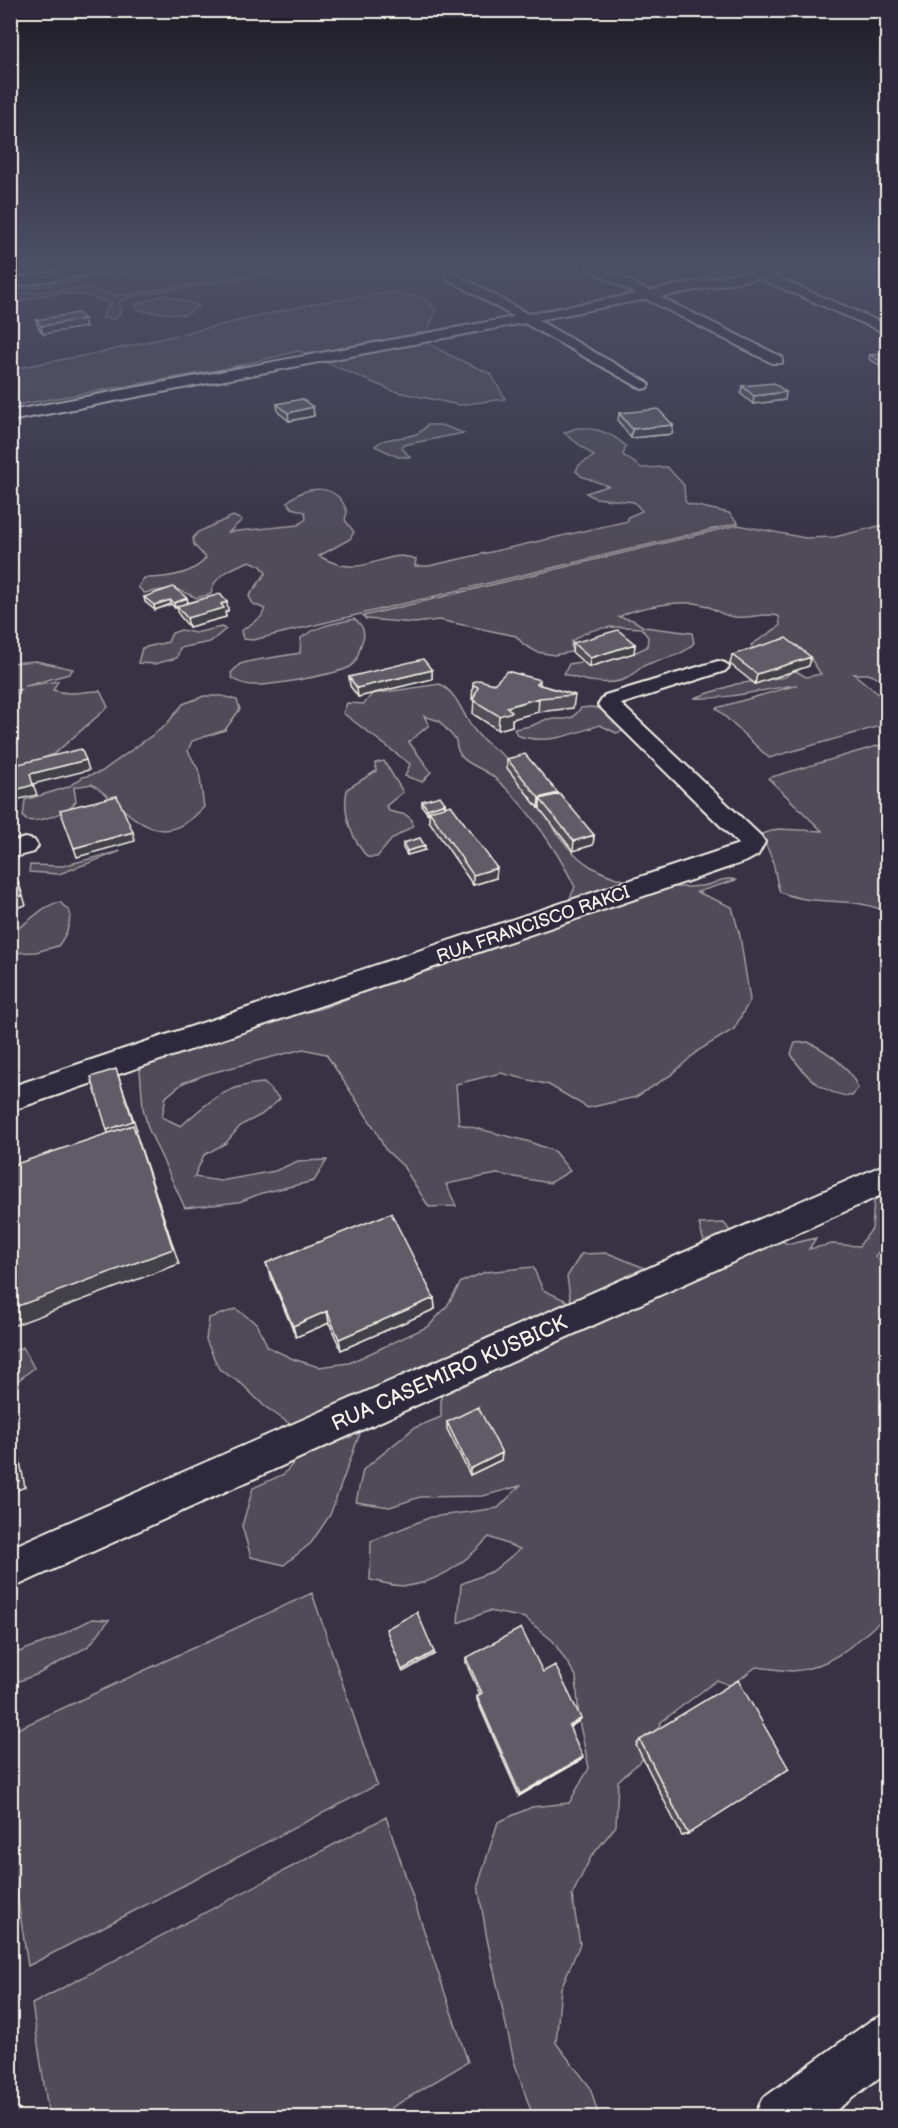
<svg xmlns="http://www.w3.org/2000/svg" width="898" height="2128" font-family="'Balsamiq Sans',sans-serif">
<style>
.green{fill:#504b59;stroke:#a29ea0;stroke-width:1.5}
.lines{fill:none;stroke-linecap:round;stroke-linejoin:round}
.street-casing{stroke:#f4f1e8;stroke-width:4}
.street{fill:#2f2a3d;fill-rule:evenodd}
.wall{fill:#524f59;stroke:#f4f1e8;stroke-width:1.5}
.shaded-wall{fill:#424048;stroke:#f4f1e8;stroke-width:1.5}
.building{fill:#5f5c67;stroke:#f4f1e8;stroke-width:1.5}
.labels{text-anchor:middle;stroke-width:4.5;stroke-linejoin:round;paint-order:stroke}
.street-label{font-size:18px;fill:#f4f1e8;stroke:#2f2a3d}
.near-street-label{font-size:21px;fill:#f4f1e8;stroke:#2f2a3d}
</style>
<rect width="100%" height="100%" fill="#373244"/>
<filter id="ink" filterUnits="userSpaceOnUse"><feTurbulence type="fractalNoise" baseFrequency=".0167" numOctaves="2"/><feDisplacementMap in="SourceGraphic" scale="12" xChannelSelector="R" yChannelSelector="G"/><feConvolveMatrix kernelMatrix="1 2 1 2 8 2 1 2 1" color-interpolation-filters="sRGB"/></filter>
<g filter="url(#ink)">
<path class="green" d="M11 268H84L11 279Z
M131 268H163L11 291V288Z
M290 268H308L129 297 119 302 120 314 115 319 103 318 105 309 112 304C73 289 50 290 11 305V294L86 288 116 296Z
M395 292 426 299 436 311 424 340 447 354 491 374 505 399 459 405 393 391 299 351 224 369 11 406V369L103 352 316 303Z
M164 295 199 306 185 315 143 311 136 308 138 303Z
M427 425H441L464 433 403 445 402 448 410 457H398L375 446C387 433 416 443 427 425Z
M576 428C595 427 612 433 626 446L623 455 642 468 667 467 684 485 685 501 688 504 729 513 738 523 253 640 243 639 241 631 261 617 265 609 253 604 249 596 266 573 261 566 250 561C234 567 212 576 211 594L197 598 174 588 144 593 138 587 144 578C164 578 193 575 206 558L194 545 193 538 198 532 233 516 242 520 229 532 298 525 306 519 305 512 292 508 287 502C307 484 338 483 347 512L345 520 354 532 350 539 319 556C366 583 383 546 416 559L415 566H429L628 521V517L642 511 634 502 595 498 586 493 608 486 581 476 576 471 579 465 594 456 564 433Z
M887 524V681L868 674H854L887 701V724L769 758 716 708 797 685C765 689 725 700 694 698L736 684 785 677 794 670 806 677 821 674 811 659 797 645 756 654 751 645 780 626 779 616C761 612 753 619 734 617 723 616 715 609 704 605 686 599 635 607 619 617L633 620 644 627 692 633 694 643C680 658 666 657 648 664 639 667 636 673 629 677 612 688 580 680 564 674L569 664 634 653 647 647 648 637 641 628C617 626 590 625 571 642L572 652 554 655 537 652 524 645 516 636 439 620 415 623 366 619 363 616 738 525 805 538 835 537Z
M354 619C363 625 366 633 362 642 358 651 359 661 350 667 337 674 270 686 254 685 246 685 239 683 232 678L231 673 240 664 251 661 300 653 301 638C317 626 335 623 354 619Z
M221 627 226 629 210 642 180 648 177 658 155 664 138 663 142 648 168 642 172 633 181 630 195 633Z
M36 661 73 669 69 674 25 686 58 681 53 690C69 696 83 691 100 691L108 707 54 754 19 767 11 775 10 696 21 689 11 691V663Z
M440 684C460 696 462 715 475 731 486 746 505 753 516 768 540 800 555 844 590 866 622 885 664 890 701 886 715 885 722 876 736 880L697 892 732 907 740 936 750 1000 734 1029 699 1050 671 1075 636 1097 588 1108 549 1085 501 1073 456 1084 459 1124 527 1141 554 1151 570 1171 550 1183 497 1174 446 1184 456 1206 429 1207 403 1166 385 1149 375 1129 326 1054 303 1049 207 1074 183 1083 166 1097 162 1117 181 1126C209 1101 225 1085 264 1083L280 1099 261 1115 241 1125 226 1143 204 1155 194 1177 220 1181 275 1171 298 1161 327 1160 314 1181 262 1193 239 1202 185 1208 148 1128 143 1108 140 1070 157 1055 288 1014C317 1014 344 999 371 989 433 966 497 948 559 922L575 887C557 850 527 806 496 779 480 764 457 766 456 740L439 721 424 716 429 725 409 742 431 772 422 782 405 776 410 764 343 713 347 703 364 704 372 694Z
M204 696H222L237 700 240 709 225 730 192 741 188 751 199 771 204 807C157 858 132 812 92 784L74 787 76 801C68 813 39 823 26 820L23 817 25 800 68 787 83 777 101 772 165 726 183 704Z
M590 707 606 709 624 727V731L616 733 600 725C573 734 546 746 517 735L514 729 531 726 547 719H565L573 717 581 708Z
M887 743 888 846 884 862 887 867V912C848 894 818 908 780 892 776 882 776 873 773 863 771 853 764 844 762 834L778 829 822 831 768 778Z
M384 761 403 792 386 806 389 811 406 815 412 820 413 826 392 839 377 857H367C351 837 342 815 347 789L376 771 375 763Z
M121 851 59 874 29 872 30 865 62 866Z
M60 902 70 912C70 926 67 934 58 946L36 952 11 953V932C30 924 40 905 60 902Z
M808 1042C829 1052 849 1066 858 1088L852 1096C825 1096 804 1076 791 1054L795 1043Z
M887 1174V1242L875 1256 888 1267V1569L885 1574 887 1615C860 1639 832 1668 793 1671 782 1671 768 1668 756 1667L731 1686 717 1680 661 1722 645 1757 618 1781 616 1826 591 1857 572 1895 580 1944 561 1988 556 2043 590 2087 599 2117H533L514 2061 487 1939 478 1885 498 1822 532 1807 569 1803 589 1768 579 1721 576 1676 553 1641 525 1618 489 1611 458 1623 461 1584 493 1571 520 1549 489 1537C468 1560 440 1582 407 1586 396 1587 381 1582 370 1580L371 1541 431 1517 498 1508 520 1486 483 1496 420 1497 390 1507 356 1502 363 1470 414 1428 441 1417V1387L363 1425 330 1515 311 1543 284 1565 251 1557 242 1526 253 1488 284 1474 307 1447 290 1424 264 1406 243 1385 219 1369 206 1340 209 1318 236 1309 256 1323 268 1347 293 1359 319 1367 349 1363 429 1326 447 1306 461 1282 485 1272 533 1267 543 1290 571 1303 567 1277 581 1254 608 1253 659 1274 706 1249 699 1224 724 1223 739 1243 763 1236 790 1244 816 1238 809 1249 832 1244 859 1246 872 1229 875 1184Z
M23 1347 34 1368 11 1386V1352Z
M312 1593 377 1785 28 1966 11 1855V1732Z
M92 1619 109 1620 89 1646 38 1674 11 1684V1655L53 1639Z
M386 1817 468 2062 376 2117H49L32 2004Z"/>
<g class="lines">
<defs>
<path id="street" d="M80 268H110L104 272 10 287V279Z
M587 268H603L649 291 756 269 798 268 772 275 888 325V334L758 278 660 297 782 357V363H772L646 299 538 320 647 382 649 385 647 388 642 389 524 323 10 421V411L514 317 445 277V271L449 270 528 314 635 294Z
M718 661 725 663 729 667 725 671 621 704 761 836 765 842 758 855 747 861 10 1111V1087L739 844 598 705 605 695Z
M25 838 34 840 38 846 34 852 10 858V842Z
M888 1163V1192L10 1589V1548Z
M888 2013V2071L826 2118H754L762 2099 870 2021Z"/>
</defs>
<use href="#street" class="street-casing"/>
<use href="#street" class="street"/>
</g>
<path class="wall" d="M84 319 86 327 43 334 38 327 36 320Z
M888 353V364L879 365 869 359 870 355Z
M742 386 785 400 753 404 741 394Z
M277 404 313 407 314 416 289 421 278 412Z
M619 413 673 425 672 434 631 438 618 421Z
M144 597 187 598 188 603 227 602 228 611 225 612 226 617 189 627 179 615 177 607 175 608 171 604 155 610 145 602Z
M573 643 635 644 634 653 589 667 572 652Z
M732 655 809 666 755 684 730 664Z
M432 670V679L358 697 350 686 349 677Z
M540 680V685L575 695 573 708 538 712 512 719V726L498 730 473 714 474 699H472L473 685Z
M507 759 558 794 594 835 593 845 573 851 540 809V807L538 808 507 768Z
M422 801 445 803V807L496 878 473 885 429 821V813H427L422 806Z
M403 843 425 850 407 855 403 848Z
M266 1263 434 1298 435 1309 341 1350 329 1323 296 1337 270 1275Z
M447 1422 502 1453 501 1460 470 1475 447 1429Z
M466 1658 543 1672 581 1718 579 1721 569 1728 581 1760 519 1796 477 1700V1696L480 1694 466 1663Z
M640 1740 688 1834 682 1836 636 1745Z"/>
<path class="shaded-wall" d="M84 319 86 327 43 334 41 326Z
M888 360V364L879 365 880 361Z
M786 392 785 400 753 404 754 396Z
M313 407 314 416 289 421 288 413Z
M673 425 672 434 631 438 632 429Z
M187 598 188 603 175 608 174 603Z
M170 600 171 604 155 610 154 605Z
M227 602 228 611 225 612 226 617 189 627 187 618 221 604Z
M635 644 634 653 589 667 590 658Z
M811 657 809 666 755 684 757 674Z
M432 670V679L358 697 357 688Z
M539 698 538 712 512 719V726L498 730 499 716 507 707Z
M86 760 89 770 33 784 37 795 16 800 12 791 30 774Z
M558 793 557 802 540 799V807L538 808 539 798Z
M10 802 17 823 10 825Z
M445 803V808L429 811V813H427V809Z
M133 832 135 841 77 857 74 848Z
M594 835 593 845 573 851 574 841Z
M425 846V850L407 855V851Z
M497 868 496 878 473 885V875Z
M15 872 26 905 13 909 15 915 10 916V899Z
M116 1069 137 1130H135L179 1264 10 1327V1309L111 1139 107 1130Z
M434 1298 435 1309 341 1350 339 1339Z
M327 1311 329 1323 296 1337 293 1326Z
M10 1435 16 1441 25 1487 10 1493Z
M502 1453 501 1460 470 1475V1469Z
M434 1652 435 1654 403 1672 402 1670Z
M581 1718 579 1721 567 1729 569 1726Z
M583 1757 581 1760 519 1796 520 1794Z"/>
<path class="building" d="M78 313 84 319 41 326 36 320Z
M888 353V360L880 361 870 355Z
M774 383 786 392 754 396 742 386Z
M302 399 313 407 288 413 277 404Z
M658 409 673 425 632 429 619 413Z
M173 587 187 598 174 603 170 600 154 605 144 597Z
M220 594 227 602 221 604 224 608 187 618 177 606Z
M618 630 635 644 590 658 573 643Z
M786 638 811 657 757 674 732 655Z
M423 659 432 670 357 688 349 677Z
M507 671 540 680 537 684 575 695 539 698 507 707 512 712 499 716 473 700 478 687 473 685V682L479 680 494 684Z
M81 749 86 760 30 774 33 785 12 791 10 786V766Z
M525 754 558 793 539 798 507 759Z
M560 794 594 835 574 841 540 799Z
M117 796 133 832 74 848 60 810Z
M440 796 445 803 427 809 422 801Z
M10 804 14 814 10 815Z
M451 805 497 868 473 875 429 811Z
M420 838 425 846 407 851 403 843Z
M15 872 22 896 10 899V873Z
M116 1069 133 1121 107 1130 91 1077Z
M133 1125 173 1249 10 1309V1166Z
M391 1213 434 1298 339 1339 327 1311 293 1326 266 1263Z
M478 1407 502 1453 470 1469 447 1422Z
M10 1438 19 1481 10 1485Z
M417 1612 434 1652 402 1670 386 1629Z
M521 1628 543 1672 555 1665 581 1718 569 1726 583 1757 520 1794 477 1696 482 1693 466 1658Z
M738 1680 789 1769 688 1834 640 1740Z"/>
</g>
<linearGradient id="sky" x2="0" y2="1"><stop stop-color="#1e1c25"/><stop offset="0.47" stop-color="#4d4f67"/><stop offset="1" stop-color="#4d4f67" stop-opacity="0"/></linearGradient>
<rect width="898" height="566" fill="url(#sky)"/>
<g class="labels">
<g class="street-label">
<text transform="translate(533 924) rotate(-19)" y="6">RUA FRANCISCO RAKCI</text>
</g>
<g class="near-street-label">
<text transform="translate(449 1373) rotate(-24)" y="7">RUA CASEMIRO KUSBICK</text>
</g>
</g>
<rect width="898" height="2128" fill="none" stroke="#2f2a3d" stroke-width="36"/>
<rect x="18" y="18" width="862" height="2092" fill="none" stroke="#f4f1e8" stroke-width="2" filter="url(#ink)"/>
</svg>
